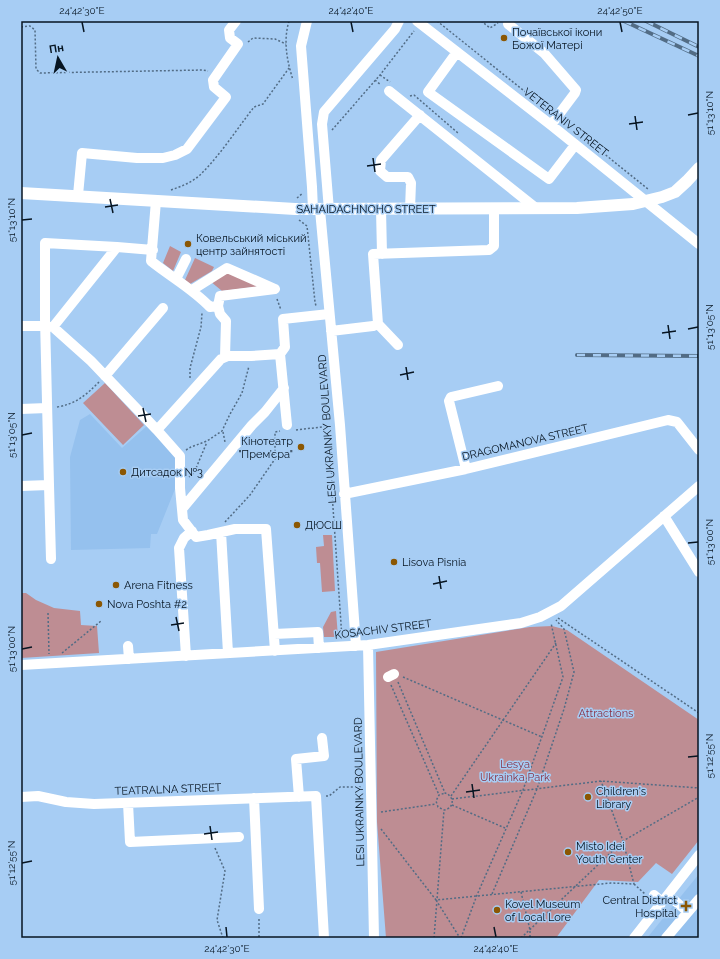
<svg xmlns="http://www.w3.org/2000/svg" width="720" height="959" font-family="Raleway,sans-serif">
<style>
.built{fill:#95c1ee}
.green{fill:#be8d93}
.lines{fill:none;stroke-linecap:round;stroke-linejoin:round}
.path{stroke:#526c85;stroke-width:1.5;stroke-dasharray:2 2;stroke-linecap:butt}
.minor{stroke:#fff;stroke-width:10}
.major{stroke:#fff;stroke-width:12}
.rail-casing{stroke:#526c85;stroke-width:4}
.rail{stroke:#a7cdf4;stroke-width:2.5;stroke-dasharray:8;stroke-linecap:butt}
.ticks{fill:none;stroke:#071522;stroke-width:1.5}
.poi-dot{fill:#8b5703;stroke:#a7cdf4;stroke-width:1.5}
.labels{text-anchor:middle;stroke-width:3;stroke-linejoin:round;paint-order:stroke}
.poi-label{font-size:11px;fill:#071522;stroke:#a7cdf4;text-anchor:start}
.street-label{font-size:11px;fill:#071522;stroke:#a7cdf4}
.park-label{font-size:11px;fill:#893044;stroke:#a7cdf4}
.neatline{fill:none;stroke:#071522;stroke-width:1.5}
.ticks-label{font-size:10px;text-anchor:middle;fill:#071522}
</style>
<rect width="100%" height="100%" fill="#a7cdf4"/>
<path class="built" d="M90 414 122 448 148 425 177 459V484L157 534H151L150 548 71 550 70 457 80 420Z
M699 874V938H647Z"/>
<path class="green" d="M170 246 181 252 173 271 163 263Z
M195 258 214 267 212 271 190 284 185 280Z
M226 271 261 286 222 291 210 281Z
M105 383 144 425 123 445 83 403Z
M323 535H332L335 591 322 592 320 563H317L316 547 324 546Z
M21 593H26L36 600 54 608 80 611 81 625 97 626 99 653 21 658Z
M336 611 338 637H324L323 627 331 612Z
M552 626 567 630 699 720V840L672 874 656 863 638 882 599 880 556 938H386L377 822 376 652 530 627Z"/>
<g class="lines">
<path class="path" d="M289 21C283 41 287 61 293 80
M437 21 543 106
M481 21 490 28 498 23
M21 27 30 26 35 30 36 69 40 73 203 70 208 71
M248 42 253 38 275 39 286 44
M380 75 390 82
M375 80 381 85
M410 96 414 95 458 133
M332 130 380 75 414 31
M587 140 648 189
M171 190C182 186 193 182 201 174 221 154 237 129 254 107L263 104 289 68
M297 198 303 193
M299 220 307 226 315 302 316 306
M277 299 281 310
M190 378V368L201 327 202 313
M57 407C76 404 86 395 99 382
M296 430 330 426
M223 432 225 442
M331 444 332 493 342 638
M186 450 191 447 207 441 222 431 230 414 242 393 249 366
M189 477 194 473 207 442
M225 522 250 495 275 459V432L280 431
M48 613 49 654
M558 618 699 713
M62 653 101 621
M403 677 542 737
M398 682 445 793 448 794 452 799C453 805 450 809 444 810L438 807 436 801 439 795 445 793
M391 685 439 795
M326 796H329L340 787H361
M451 796 556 643
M452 799 601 781 699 788
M452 805 505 828
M381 812 436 804
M381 829 436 900 611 883 634 884 623 841 601 781
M215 848 225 871 217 920 223 938
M634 884 645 894
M521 892 530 930V938
M492 894 537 789 564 709 574 672 564 629 556 620
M436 900 460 938
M259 919V938
M434 938 444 810
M461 938 477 895 523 790 563 677 551 623
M521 938 623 841 699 797"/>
<path class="minor" d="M307 21 301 46 312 187 313 210
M417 21 551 125 699 244
M508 24 544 53 576 90 575 93 551 125
M457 52 428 92 549 179 575 145
M389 91 537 209
M78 195 82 153 137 158H163L175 155 187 149 226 97 214 87 213 80 238 44 230 38 229 30 236 21
M156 201 151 261C171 277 193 289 210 307L218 306 220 314 226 321 225 357
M381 209 382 254
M410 209 411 183 408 177H387L380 171 381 160 420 115
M320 210 340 425 356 646
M329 210 322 124 324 112 395 29 399 21
M176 279 186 259
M192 290 227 268 275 289
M218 306 220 296 275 289
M378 324 398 345
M21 326H45L53 327 91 361 157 430 180 456V488L183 520 196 537 208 535 235 529H266L275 651
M53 327 117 247 153 250
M331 331 373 326 378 324 373 254 489 250 494 246V209
M105 376 163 308
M21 409 47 408
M287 425 280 354 285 347 283 319 329 314
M157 430 221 359 228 356H251L280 354
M466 469 449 401 451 397 498 386
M49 485 51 559
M21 486 49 485 45 319V243L117 247
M344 494 466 469 668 420 677 422 699 450
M182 509 252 425 265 412 284 388
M664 516 699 572
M221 532 228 653
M274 634 318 632 319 648
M368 645 374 938
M128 646 129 659
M186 656 179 548 184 538 192 531
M21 665 368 645 521 623 540 617 561 606 699 486
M388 677 394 674
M21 797 38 796 66 802 94 804 316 796 324 938
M299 797 296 759 324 756 322 738
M254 798 259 909
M128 803 130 842 239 837
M654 895 662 902
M668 895 688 912 699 899
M634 938 699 855
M666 938 688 912"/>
<path class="major" d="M21 193 295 209 577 208 633 204 662 197 675 192 687 181 699 168"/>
<defs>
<path id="rail" d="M624 21 699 56
M646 21 699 47
M577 355 699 356"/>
</defs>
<use href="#rail" class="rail-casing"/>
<use href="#rail" class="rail"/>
</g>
<path class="ticks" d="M82 22 84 32M351 22 353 32M620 22 622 32M688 115 698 113M635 116 637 130M629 124 643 122M373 158 375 172M367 166 381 164M110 199 113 213M105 207 118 205M22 220 32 219M668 325 670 339M688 329 698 327M662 333 676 331M406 367 408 380M400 375 414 372M143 408 146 422M138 416 151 414M22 435 32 433M688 543 698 542M439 576 441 589M433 584 447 581M176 617 179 631M171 625 184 623M22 649 32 647M688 757 698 756M472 784 474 798M466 792 480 790M210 826 212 840M204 834 218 832M22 863 32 861M226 927 227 937M494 927 496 937"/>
<g class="poi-dot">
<circle cx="504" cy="38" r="4"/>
<circle cx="188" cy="244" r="4"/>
<circle cx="301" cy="447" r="4"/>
<circle cx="123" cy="472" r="4"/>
<circle cx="297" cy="525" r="4"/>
<circle cx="394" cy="562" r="4"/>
<circle cx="116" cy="585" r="4"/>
<circle cx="99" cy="604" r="4"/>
<circle cx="588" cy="797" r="4"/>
<circle cx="568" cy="852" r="4"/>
<path d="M684 900h4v4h4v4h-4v4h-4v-4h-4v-4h4z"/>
<circle cx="497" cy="910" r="4"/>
</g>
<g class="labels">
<g class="poi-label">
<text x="512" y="36">Почаївської ікони<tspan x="512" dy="13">Божої Матері</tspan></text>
<text x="196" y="242">Ковельський міський<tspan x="196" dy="13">центр зайнятості</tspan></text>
<text x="293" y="445" text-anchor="end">Кінотеатр<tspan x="293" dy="13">"Прем’єра"</tspan></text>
<text x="131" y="476">Дитсадок №3</text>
<text x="305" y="529">ДЮСШ</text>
<text x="402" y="566">Lisova Pisnia</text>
<text x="124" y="589">Arena Fitness</text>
<text x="107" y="608">Nova Poshta #2</text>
<text x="596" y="795">Children's<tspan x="596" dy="13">Library</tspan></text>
<text x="576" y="850">Misto Idei<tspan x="576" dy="13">Youth Center</tspan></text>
<text x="677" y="904" text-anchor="end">Central District<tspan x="677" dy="13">Hospital</tspan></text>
<text x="505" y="908">Kovel Museum<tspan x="505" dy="13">of Local Lore</tspan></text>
</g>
<g class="street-label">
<text transform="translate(566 122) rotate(38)" y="4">VETERANIV STREET</text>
<text x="366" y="213">SAHAIDACHNOHO STREET</text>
<text transform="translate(327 429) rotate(-94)" y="4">LESI UKRAINKY BOULEVARD</text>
<text transform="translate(525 442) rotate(-13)" y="4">DRAGOMANOVA STREET</text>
<text transform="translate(383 629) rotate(-7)" y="4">KOSACHIV STREET</text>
<text transform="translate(168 789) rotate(-2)" y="4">TEATRALNA STREET</text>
<text transform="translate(359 792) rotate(-91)" y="4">LESI UKRAINKY BOULEVARD</text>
</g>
<g class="park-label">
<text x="606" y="717">Attractions</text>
<text x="515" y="768">Lesya<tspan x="515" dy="13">Ukrainka Park</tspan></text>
</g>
</g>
<rect width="720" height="959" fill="none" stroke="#a7cdf4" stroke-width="44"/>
<g transform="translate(58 58) rotate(351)" stroke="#a7cdf4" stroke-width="3" paint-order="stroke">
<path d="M0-3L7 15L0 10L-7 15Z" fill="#071522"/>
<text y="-6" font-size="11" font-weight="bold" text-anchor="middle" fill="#071522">Пн</text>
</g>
<rect x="22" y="22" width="676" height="915" class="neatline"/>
<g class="ticks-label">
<text x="82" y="14">24°42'30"E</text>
<text x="351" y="14">24°42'40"E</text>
<text x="620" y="14">24°42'50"E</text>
<text transform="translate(709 113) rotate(-90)" y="4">51°13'10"N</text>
<text transform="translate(11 220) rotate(-90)" y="4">51°13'10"N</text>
<text transform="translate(709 327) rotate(-90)" y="4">51°13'05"N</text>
<text transform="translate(11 435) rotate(-90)" y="4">51°13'05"N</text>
<text transform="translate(709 542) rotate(-90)" y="4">51°13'00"N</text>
<text transform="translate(11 649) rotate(-90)" y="4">51°13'00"N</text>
<text transform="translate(709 756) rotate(-90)" y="4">51°12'55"N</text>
<text transform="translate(11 863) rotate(-90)" y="4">51°12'55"N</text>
<text x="227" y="952">24°42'30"E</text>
<text x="496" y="952">24°42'40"E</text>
</g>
</svg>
